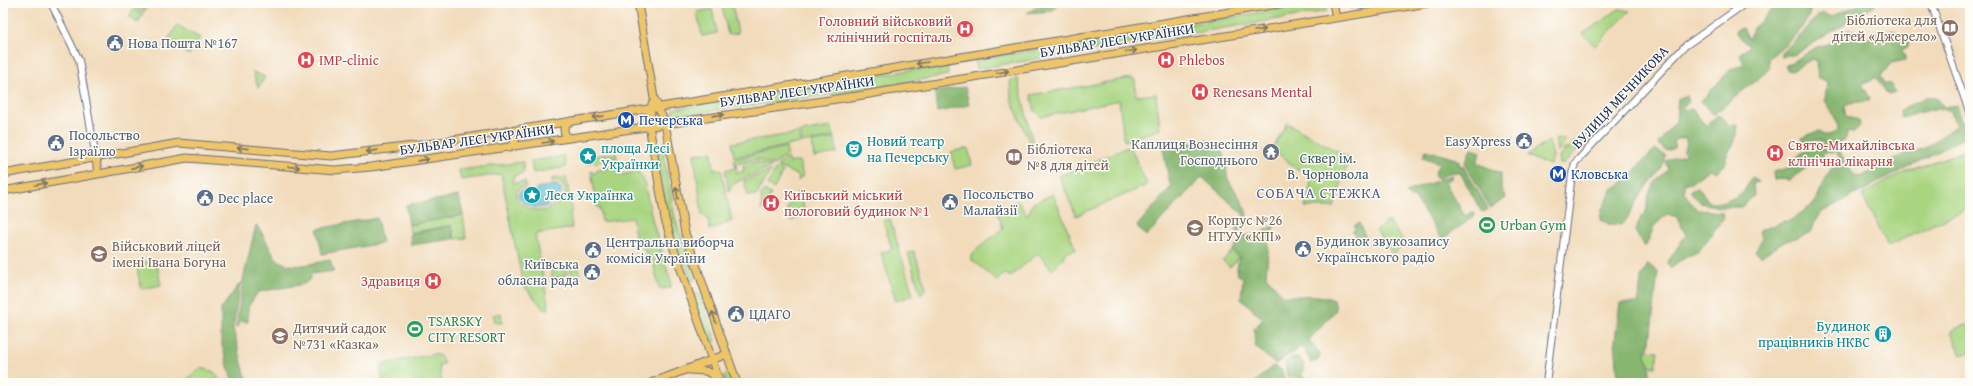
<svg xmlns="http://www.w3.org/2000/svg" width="1973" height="386" font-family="'Gentium Book Plus',serif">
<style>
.green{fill:#a9d581;stroke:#628270}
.forest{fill:#86b66f;stroke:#507266}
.water{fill:#5ac1d7;stroke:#3a789a}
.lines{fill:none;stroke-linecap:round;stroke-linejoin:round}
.minor-casing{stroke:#666b7f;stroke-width:8}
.major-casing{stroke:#666b7f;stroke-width:9}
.minor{stroke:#fff;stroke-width:6}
.major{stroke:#eec569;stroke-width:7}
.oneway{stroke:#7a7263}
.labels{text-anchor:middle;stroke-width:3;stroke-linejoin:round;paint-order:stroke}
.education-label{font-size:14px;fill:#785e54;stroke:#fdfcf7;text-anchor:start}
.health-label{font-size:14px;fill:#be3a42;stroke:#fdfcf7;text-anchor:start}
.street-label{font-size:14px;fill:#1b2f5e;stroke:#fdfcf7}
.service-label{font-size:14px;fill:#4e5e75;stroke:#fdfcf7;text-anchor:start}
.transit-label{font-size:14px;fill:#164399;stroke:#fdfcf7;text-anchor:start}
.culture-label{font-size:14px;fill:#0d838f;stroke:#fdfcf7;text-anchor:start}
.worship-label{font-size:14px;fill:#5b616d;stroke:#fdfcf7;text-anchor:end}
.park-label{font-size:14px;fill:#3e5867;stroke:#fdfcf7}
.leisure-label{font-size:14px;fill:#27864d;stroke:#fdfcf7;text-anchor:start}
.neighbourhood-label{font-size:15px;letter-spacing:1px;fill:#505988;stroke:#fdfcf7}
</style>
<rect width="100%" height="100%" fill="#fdfcf7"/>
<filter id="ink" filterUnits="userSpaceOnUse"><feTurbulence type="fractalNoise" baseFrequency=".025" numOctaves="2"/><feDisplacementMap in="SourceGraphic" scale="8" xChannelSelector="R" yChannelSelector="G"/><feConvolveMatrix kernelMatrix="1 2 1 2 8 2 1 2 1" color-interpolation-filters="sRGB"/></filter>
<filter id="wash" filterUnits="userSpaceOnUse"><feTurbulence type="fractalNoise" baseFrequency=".012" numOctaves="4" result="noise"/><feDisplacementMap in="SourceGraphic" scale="16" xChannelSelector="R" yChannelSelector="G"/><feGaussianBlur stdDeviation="0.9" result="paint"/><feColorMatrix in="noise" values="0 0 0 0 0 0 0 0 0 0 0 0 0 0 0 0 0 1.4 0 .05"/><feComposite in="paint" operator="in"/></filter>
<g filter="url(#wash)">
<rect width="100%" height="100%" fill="#f2dbbb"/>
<path class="green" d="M140 3H149L144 12 137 8Z
M1316 3H1326L1327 11 976 69 975 60Z
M1349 3H1387L1351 9Z
M732 4 738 33 728 35 722 6Z
M134 9 143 14 138 23 129 18Z
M712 9 717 33 702 36 697 12Z
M1619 9 1630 11 1595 46 1583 34Z
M177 25 200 38 189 55 167 42Z
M947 64 948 75 855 91 674 116 673 109Z
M253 72 265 77 258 88Z
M1131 78 1135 80 1136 96 1156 94 1160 129 1124 141 1119 100 1041 117 1035 111 1031 95Z
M1018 79 1034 148 1033 151 1011 99 1010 80Z
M1287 123 1349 158 1334 207H1305L1310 188 1311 174 1293 167 1285 158 1272 150Z
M831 127 834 137 802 143 801 132Z
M799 133 800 143 734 157 732 143Z
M1588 133 1590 136 1564 164H1560L1559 158 1565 148 1568 150 1575 141 1578 144Z
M835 138 837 153 814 157 812 142Z
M1561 139H1566L1557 152 1555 140Z
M1549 141 1553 157 1550 165 1526 156Z
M1130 146 1147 185 1076 216 1059 176Z
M786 147 787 155 774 165 758 159 736 164 737 173 744 171 743 165 758 162 772 166 733 184 729 191 725 170 736 168 734 159Z
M968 148 972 165 955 169 951 152Z
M1968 150 1970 151V207L1888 246 1862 195 1904 172Z
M663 152 675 218 695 280 691 281 686 266 682 262 667 214 657 153Z
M712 152 714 170 721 169 732 221 710 230 708 219 702 215 694 154Z
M616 153 617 159 612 157 610 160 605 161 603 159 595 163 593 160 588 164V157Z
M564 156 566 167 533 173 531 161Z
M787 158 789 163 799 161 803 176 798 181 799 176 777 166Z
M523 162 524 173 513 176V183L525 182 526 186C518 188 515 190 516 199L529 209 543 211C551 208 571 198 563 186 560 182 557 182 552 183V179L566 177 572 211 570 213 572 228 535 234 549 309 543 308 523 285 501 174 461 180 459 170Z
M616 166H618L619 175 638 172 643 177 653 223 671 282 670 288 659 289 652 257 646 254 642 245 637 246 632 218 602 222 600 208 597 207 591 171 595 174 597 170 601 169 604 172 606 171V168H611L615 170Z
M778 168 783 171 774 189 767 185 776 169Z
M771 170 757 195 748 196 744 181Z
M764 190 771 194 762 211 761 195Z
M797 192H799L806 215 791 221 787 209Z
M1053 194 1076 250 1066 252 1062 260 1052 270 1038 253 1010 277 1005 273 997 281 971 259 974 252 1003 228 997 211 1018 201 1027 216 1033 203Z
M463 215 466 238 455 239 452 225 410 233 409 225Z
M890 219 913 295 896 301 881 253 892 249 883 221Z
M1389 221 1406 244 1393 254 1376 230Z
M914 251 926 288 921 295 908 253Z
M1232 251 1239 257 1230 267 1223 261Z
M156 260 161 285 141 289 136 263Z
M578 263 580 276 572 277 570 265Z
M566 266 567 275 552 278 551 269Z
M699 293 716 341 711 343 694 295Z
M501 313 502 323 494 322 493 315Z
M1965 325 1970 327V352L1961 355 1951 331Z
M1646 350 1658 351 1656 367 1644 366Z
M434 354C441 355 442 358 444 364L439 366 442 383H383L381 369 384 364Z
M202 368 214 372 222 383H183L196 371Z
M731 372 734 383H726L724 375Z"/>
<path class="forest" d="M1044 3H1059L1052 11 1027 13Z
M1778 3H1811C1812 27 1783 45 1768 59L1769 68 1766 72 1713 115 1701 101 1731 69 1744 65 1740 53 1749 47 1735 31 1736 30 1743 28 1748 38H1750L1753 28C1763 21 1768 11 1778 3Z
M1863 3 1876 4 1796 54 1781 57V53L1803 33 1817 16 1824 13 1830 17Z
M1846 30H1853L1859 40 1874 37 1876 31 1893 30 1903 36H1897V39L1907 40 1909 46 1901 51 1905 54V60L1891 63 1881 76 1884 83 1891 84 1895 93 1888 95 1876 77 1862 84 1870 98 1868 101C1860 104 1850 99 1844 107L1846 117 1859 120 1860 126 1853 133 1848 132 1845 140 1837 144 1846 165 1853 175 1861 177 1902 155 1925 148 1957 125 1949 110 1933 109 1905 117 1901 116 1900 110 1928 96 1938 99 1944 107 1957 105 1967 136 1822 212 1814 224 1812 231 1805 235 1786 241 1761 256 1755 252 1762 239 1759 231 1784 221 1788 222 1814 204 1819 191 1831 169 1842 163 1836 151 1832 153 1823 152V160L1811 164 1790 180 1774 179 1773 172 1789 168C1793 160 1802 151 1810 148 1817 146 1820 147 1825 142L1816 140 1805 145 1802 138 1817 131C1825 137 1829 136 1837 131L1839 125 1825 100 1827 82 1818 77 1816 61 1812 59 1792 71 1787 70 1785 66 1817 47 1837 41Z
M965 87 969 105 937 112 935 92Z
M1687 96 1689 102 1682 109 1687 111 1689 109 1693 110 1706 126 1719 115 1729 126 1735 124 1738 126C1737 132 1736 138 1734 143 1730 151 1725 155 1725 165L1716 172 1709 169 1691 183H1684V193L1697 210 1722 212 1723 219 1699 251 1679 261 1671 269 1667 263 1686 235 1677 217 1667 214 1654 226 1646 246 1643 245 1635 231 1641 217 1647 210C1646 191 1655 181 1668 170L1666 161 1675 157 1686 155 1683 151 1687 144 1685 137 1675 140 1674 148 1666 151 1658 144 1676 121 1678 98Z
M1207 140C1217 144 1226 152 1226 163 1227 169 1226 174 1228 179 1235 193 1254 211 1244 227 1242 231 1241 232 1237 232L1236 230 1244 215 1202 177 1146 236 1137 226 1171 187 1168 176 1163 148Z
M1471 149 1480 152 1477 163 1501 173V189L1506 198 1490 208 1465 163Z
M1655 149 1666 156C1663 171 1651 180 1642 193 1635 203 1631 215 1622 225L1609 224 1601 220C1599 206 1609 202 1611 189L1619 186Z
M1426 150 1459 160V165L1463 166 1487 207V210L1483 212 1481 211 1461 174 1457 172 1448 173 1439 179 1434 175 1439 163 1423 157Z
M1451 175 1453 177 1445 182 1465 216 1473 212 1476 215 1442 239 1414 197H1411L1406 193C1422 184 1437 183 1451 175Z
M1752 177 1759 182 1753 183 1754 196 1741 207H1718L1701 203 1690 191 1697 186 1710 203 1725 202 1743 193Z
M459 196 463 215 409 225 406 205Z
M377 218 382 243 322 254 317 229Z
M1359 223 1365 236 1358 240 1352 231 1356 229 1354 226Z
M256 225C264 234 267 245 274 255 285 273 312 263 330 260L334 271 311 274 310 279 304 284 258 292 248 307V322L241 321 236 328 243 280Z
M1275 225 1269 239 1266 276 1283 296C1299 297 1318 293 1334 300L1336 310 1309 340 1320 354 1318 360 1311 363 1305 350 1301 347 1275 364 1255 346 1254 329 1263 319 1241 298 1243 278 1238 275 1237 268 1239 257 1232 251 1243 236 1259 234Z
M452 226 454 239 411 245 410 234Z
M1648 264 1658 272 1650 341 1646 354 1650 368 1649 383H1616L1618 378 1615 340 1620 303H1638L1641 278Z
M240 283 233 329 245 374 251 383H233L221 342V309Z
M1292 357C1304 359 1307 365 1301 376L1306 378V382L1294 376H1287L1285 362Z
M1273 366 1282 370 1284 379 1288 381 1291 378 1301 383H1254Z"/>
<path class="water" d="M556 185 561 188V193C552 210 531 213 518 197L519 192 526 189 528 203 538 201 536 188Z"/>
</g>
<g filter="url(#ink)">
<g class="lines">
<defs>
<path id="minor" d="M51 3 79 60 96 158
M1931 3 1970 114
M1546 383 1572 174 1575 163 1685 46 1746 3"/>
<path id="major" d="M638 3 654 98 665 123 685 233 737 383
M1333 3 1336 18
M652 104 649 125 665 219 674 249 720 383
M571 121C564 124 562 129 566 136L572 138
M508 130 513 132 516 137 514 144 509 148
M96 158 98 174
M3 174 179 143 331 156 421 145 667 106 1284 3
M3 191 187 158 335 170 371 167 857 96 1428 3
M689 370 706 371 718 378
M651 383 727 354"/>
</defs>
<use href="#minor" class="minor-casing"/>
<use href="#major" class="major-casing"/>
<use href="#minor" class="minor"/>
<use href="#major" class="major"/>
</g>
<defs><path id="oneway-shaft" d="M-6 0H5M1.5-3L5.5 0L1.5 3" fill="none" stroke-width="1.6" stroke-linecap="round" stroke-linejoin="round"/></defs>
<g class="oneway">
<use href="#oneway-shaft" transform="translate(1260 30) rotate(-9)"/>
<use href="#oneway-shaft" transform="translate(1131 51) rotate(-9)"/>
<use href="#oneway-shaft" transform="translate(922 63) rotate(171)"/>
<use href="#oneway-shaft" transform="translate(1003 72) rotate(-10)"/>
<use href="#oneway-shaft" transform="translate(718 115) rotate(-8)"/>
<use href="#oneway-shaft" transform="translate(598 117) rotate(171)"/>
<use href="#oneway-shaft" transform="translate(548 142) rotate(-9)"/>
<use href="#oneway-shaft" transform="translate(243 148) rotate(-174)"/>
<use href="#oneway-shaft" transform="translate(372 151) rotate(172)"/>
<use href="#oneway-shaft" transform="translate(423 160) rotate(-8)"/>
<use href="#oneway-shaft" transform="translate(137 167) rotate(-11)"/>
<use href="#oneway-shaft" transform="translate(294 167) rotate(5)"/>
<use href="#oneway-shaft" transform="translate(41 184) rotate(-10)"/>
<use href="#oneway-shaft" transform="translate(677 193) rotate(-99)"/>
<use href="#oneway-shaft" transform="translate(714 317) rotate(-109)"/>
</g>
</g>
<defs>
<symbol id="library-disc" viewBox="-11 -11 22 22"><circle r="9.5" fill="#8d6e63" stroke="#fdfcf7"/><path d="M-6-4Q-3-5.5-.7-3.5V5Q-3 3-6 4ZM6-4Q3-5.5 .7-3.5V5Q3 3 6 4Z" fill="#fff"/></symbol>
<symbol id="hospital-disc" viewBox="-11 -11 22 22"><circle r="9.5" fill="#e0444e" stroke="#fdfcf7"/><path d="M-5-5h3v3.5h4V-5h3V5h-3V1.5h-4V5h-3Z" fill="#fff"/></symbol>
<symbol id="civic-disc" viewBox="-11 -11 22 22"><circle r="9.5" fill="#5c6f8a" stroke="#fdfcf7"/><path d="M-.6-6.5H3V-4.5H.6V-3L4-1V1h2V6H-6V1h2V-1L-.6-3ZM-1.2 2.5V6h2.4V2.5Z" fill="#fff"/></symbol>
<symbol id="metro-disc" viewBox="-11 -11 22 22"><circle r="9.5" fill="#1a4fb4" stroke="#fdfcf7"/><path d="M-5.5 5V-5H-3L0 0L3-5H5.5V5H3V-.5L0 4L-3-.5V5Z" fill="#fff"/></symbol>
<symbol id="theatre-disc" viewBox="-11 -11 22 22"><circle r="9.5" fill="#0f9aa8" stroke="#fdfcf7"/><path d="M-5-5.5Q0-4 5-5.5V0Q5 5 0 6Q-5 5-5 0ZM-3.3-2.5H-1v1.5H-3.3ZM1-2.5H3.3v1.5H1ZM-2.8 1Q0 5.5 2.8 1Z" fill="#fff"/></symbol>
<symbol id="temple-disc" viewBox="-11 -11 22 22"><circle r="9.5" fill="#6b7280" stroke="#fdfcf7"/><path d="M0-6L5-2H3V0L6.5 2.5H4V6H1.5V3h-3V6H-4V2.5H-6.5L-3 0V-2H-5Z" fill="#fff"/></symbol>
<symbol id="sight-disc" viewBox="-11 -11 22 22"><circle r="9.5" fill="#0f9aa8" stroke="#fdfcf7"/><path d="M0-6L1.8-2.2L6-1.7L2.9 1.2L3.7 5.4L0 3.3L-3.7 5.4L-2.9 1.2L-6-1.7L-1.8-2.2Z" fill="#fff"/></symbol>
<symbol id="stadium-disc" viewBox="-11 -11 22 22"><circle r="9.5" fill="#2e9e5b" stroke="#fdfcf7"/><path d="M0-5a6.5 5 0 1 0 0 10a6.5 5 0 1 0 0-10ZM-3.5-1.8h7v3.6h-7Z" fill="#fff"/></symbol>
<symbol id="university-disc" viewBox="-11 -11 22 22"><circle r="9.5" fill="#8d6e63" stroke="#fdfcf7"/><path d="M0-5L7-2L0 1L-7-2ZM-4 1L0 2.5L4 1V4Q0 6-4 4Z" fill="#fff"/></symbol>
<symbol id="school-disc" viewBox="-11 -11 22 22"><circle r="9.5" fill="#8d6e63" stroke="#fdfcf7"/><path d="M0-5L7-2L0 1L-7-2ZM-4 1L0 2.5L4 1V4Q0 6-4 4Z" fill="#fff"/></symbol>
<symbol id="building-disc" viewBox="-11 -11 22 22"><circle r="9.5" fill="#0f9aa8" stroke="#fdfcf7"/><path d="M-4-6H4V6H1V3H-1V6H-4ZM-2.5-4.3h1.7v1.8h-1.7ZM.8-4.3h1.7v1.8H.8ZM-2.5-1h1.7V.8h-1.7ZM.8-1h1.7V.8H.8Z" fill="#fff"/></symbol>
</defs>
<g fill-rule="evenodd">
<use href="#library-disc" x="1940" y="18" width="20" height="20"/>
<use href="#hospital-disc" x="955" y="19" width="20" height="20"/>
<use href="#civic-disc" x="105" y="33" width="20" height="20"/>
<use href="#hospital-disc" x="296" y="50" width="20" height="20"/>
<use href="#hospital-disc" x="1156" y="50" width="20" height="20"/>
<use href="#hospital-disc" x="1190" y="82" width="20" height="20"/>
<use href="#metro-disc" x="616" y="110" width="20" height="20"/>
<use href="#civic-disc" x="1514" y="131" width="20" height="20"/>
<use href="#civic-disc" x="46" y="133" width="20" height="20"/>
<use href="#theatre-disc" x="844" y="139" width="20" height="20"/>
<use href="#temple-disc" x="1261" y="142" width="20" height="20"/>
<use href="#hospital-disc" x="1765" y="143" width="20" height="20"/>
<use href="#sight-disc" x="578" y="146" width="20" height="20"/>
<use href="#library-disc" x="1004" y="147" width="20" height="20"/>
<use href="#metro-disc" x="1548" y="164" width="20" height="20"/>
<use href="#sight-disc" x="522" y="185" width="20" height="20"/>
<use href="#civic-disc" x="195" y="188" width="20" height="20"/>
<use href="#civic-disc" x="940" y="192" width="20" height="20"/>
<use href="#hospital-disc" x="761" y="193" width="20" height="20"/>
<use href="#stadium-disc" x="1477" y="215" width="20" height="20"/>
<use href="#university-disc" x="1185" y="218" width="20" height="20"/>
<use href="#civic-disc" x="1293" y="239" width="20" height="20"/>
<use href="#civic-disc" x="583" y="240" width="20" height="20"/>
<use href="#school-disc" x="89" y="244" width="20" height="20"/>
<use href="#civic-disc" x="582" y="262" width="20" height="20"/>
<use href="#hospital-disc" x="423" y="271" width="20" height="20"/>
<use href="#civic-disc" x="726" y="304" width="20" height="20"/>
<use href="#stadium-disc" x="405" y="319" width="20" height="20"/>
<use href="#building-disc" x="1873" y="324" width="20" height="20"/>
<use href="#school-disc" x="270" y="326" width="20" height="20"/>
</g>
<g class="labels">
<g class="education-label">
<text x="1937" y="25" text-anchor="end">Бібліотека для<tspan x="1937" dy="16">дітей «Джерело»</tspan></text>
<text x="1027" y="154">Бібліотека<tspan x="1027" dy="16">№8 для дітей</tspan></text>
<text x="1208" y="225">Корпус №26<tspan x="1208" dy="16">НТУУ «КПІ»</tspan></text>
<text x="112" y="251">Військовий ліцей<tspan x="112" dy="16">імені Івана Богуна</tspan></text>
<text x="293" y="333">Дитячий садок<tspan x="293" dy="16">№731 «Казка»</tspan></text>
</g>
<g class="health-label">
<text x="952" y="26" text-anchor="end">Головний військовий<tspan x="952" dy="16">клінічний госпіталь</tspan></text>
<text x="319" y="65">IMP-clinic</text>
<text x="1179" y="65">Phlebos</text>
<text x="1213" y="97">Renesans Mental</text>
<text x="1788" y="150">Свято-Михайлівська<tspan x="1788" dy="16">клінічна лікарня</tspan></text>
<text x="784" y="200">Київський міський<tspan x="784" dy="16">пологовий будинок №1</tspan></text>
<text x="420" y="286" text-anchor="end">Здравиця</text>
</g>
<g class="street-label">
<text transform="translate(1117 40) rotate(-9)" y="5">БУЛЬВАР ЛЕСІ УКРАЇНКИ</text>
<text transform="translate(797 91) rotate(-8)" y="5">БУЛЬВАР ЛЕСІ УКРАЇНКИ</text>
<text transform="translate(1620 97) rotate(-47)" y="5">ВУЛИЦЯ МЕЧНИКОВА</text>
<text transform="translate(477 139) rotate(-8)" y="5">БУЛЬВАР ЛЕСІ УКРАЇНКИ</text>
</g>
<g class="service-label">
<text x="128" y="48">Нова Пошта №167</text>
<text x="69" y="140">Посольство<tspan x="69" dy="16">Ізраїлю</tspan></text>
<text x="1511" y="146" text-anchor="end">EasyXpress</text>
<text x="963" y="199">Посольство<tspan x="963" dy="16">Малайзії</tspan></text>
<text x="218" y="203">Dec place</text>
<text x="1316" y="246">Будинок звукозапису<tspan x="1316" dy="16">Українського радіо</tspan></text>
<text x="606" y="247">Центральна виборча<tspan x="606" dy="16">комісія України</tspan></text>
<text x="579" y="269" text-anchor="end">Київська<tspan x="579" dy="16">обласна рада</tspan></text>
<text x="749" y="319">ЦДАГО</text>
</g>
<g class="transit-label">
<text x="639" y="125">Печерська</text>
<text x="1571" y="179">Кловська</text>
</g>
<g class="culture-label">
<text x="867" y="146">Новий театр<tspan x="867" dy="16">на Печерську</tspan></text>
<text x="601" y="153">площа Лесі<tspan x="601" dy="16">Українки</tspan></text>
<text x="545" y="200">Леся Українка</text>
<text x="1870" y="331" text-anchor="end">Будинок<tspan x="1870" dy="16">працівників НКВС</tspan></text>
</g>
<g class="worship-label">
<text x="1258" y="149">Каплиця Вознесіння<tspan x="1258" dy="16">Господнього</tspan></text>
</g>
<g class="park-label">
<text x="1328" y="163">Сквер ім.<tspan x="1328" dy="16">В. Чорновола</tspan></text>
</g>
<g class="leisure-label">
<text x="1500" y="230">Urban Gym</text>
<text x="428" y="326">TSARSKY<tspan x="428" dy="16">CITY RESORT</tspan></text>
</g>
<g class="neighbourhood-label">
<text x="1319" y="198">СОБАЧА СТЕЖКА</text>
</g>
</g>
<rect width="1973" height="386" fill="none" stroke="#fdfcf7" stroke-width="16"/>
</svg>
